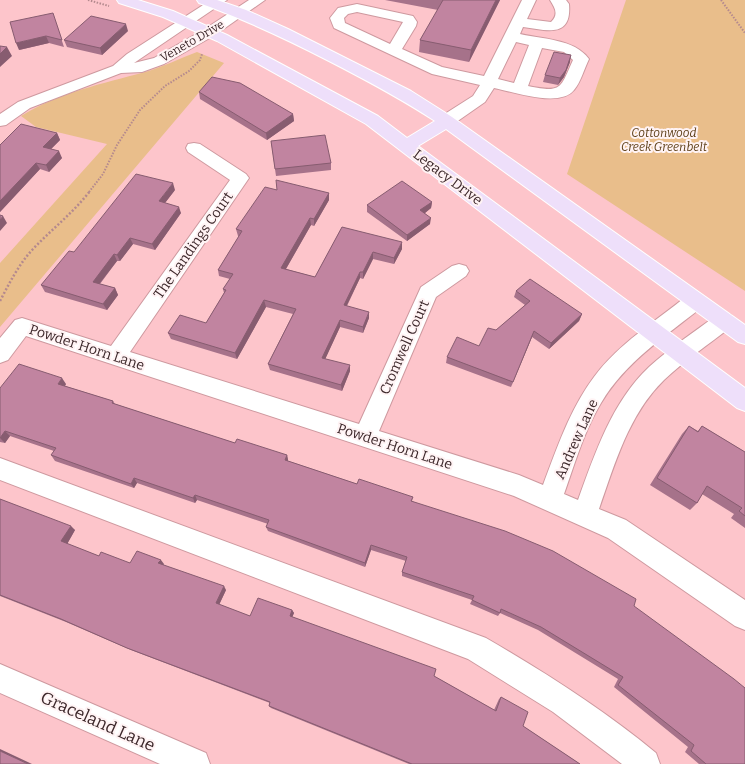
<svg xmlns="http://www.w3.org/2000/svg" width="745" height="764" font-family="Bitter,serif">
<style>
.green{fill:#e9be8b}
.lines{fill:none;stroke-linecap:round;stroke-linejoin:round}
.minor-casing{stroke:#ce999f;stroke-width:2}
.major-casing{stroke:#fff;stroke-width:2}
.path-far1{stroke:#b4898e;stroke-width:2;stroke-dasharray:1.5 1.5;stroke-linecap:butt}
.path{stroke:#b4898e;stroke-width:2.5;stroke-dasharray:2 2;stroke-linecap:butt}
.minor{fill:#fff;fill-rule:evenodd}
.major{fill:#eedffa;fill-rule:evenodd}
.wall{fill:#a6728a}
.shaded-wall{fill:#875c70}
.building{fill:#c184a0;stroke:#875c70}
.labels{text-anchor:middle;stroke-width:4;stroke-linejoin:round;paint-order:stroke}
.far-street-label{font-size:12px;fill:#3c272a;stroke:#fff3f4}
.far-park-label{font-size:12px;font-style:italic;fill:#5d3f18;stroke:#fff3f4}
.street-label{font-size:14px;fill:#3c272a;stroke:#fff3f4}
.near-street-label{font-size:17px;fill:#3c272a;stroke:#fff3f4}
</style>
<rect width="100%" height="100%" fill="#fdc5cb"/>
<path class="green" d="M626 0H745V291L567 174Z
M197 52 224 63 0 327V263L107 144 36 127 21 116C60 92 102 84 145 72 163 67 180 58 197 52Z"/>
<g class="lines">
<defs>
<path id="minor" d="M211 0H227L134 63 154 58 205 29 249 0H265L215 35 164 64 142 72 121 73 30 108 6 125 0 126V114L18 102 113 66 127 54Z
M522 0H536L527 19 551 22C559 14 555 8 550 0H566L569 4C572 39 546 30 523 27L520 34C542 39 575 39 589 59 584 69 581 82 574 90 560 108 514 92 494 88L485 102 452 125 446 126 440 125 438 121 440 117 473 96 480 85 432 74 334 28 330 18 338 8 357 4 413 16 417 22 416 26 402 49 442 67 484 76ZM357 12 403 22 390 44 345 23 344 18 348 14ZM516 42 529 45 514 83 498 79ZM542 48 564 52 573 60C560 89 562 93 528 86Z
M194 143 200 144 246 174 249 178 130 352 359 424 421 287 452 266 459 264 466 266 469 271 466 276 436 297 379 431 519 475 543 485C557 448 570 409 594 377 618 344 656 321 688 295L695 293 702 295 705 301 702 307C666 336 625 362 601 403 584 431 575 463 564 494L578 500C595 453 612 402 649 367 670 348 694 332 717 315L724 313 731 315 734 321 731 327C709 344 685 360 664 380 629 414 615 463 599 509L626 520 745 600V630L735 626 608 538 514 496 26 336 8 360 0 363V338L15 320 22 318 111 346 230 180 188 152 186 148 188 144Z
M0 458 486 638C546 673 603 709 656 753L660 764H622L553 712 468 659 0 480Z
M0 664 206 753 210 764H160L0 693Z"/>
<path id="major" d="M117 0H138L173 11 227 35 378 116 407 138 435 121C400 98 366 80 329 61 286 39 244 19 199 3L197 0H217L246 10 288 29 411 91 452 117 745 325V344L738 342 446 129 418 146 745 388V411L737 408 366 124 217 41 163 17 119 3Z"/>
</defs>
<use href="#minor" class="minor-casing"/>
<use href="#major" class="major-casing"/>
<path class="path-far1" d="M88 0 109 6
M721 0 745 33
M89 192 103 174 117 145 140 110 165 86 189 71 200 60 202 54"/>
<path class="path" d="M0 301C10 282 19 264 33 249 52 229 73 213 90 191"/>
<use href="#minor" class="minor"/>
<use href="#major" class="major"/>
</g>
<path class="wall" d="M385 0H500L469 62 419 52 420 40 438 10Z
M55 20 64 47 49 43 19 50Z
M128 31 102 55 67 47 64 40Z
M570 62 564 77 558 85 543 82 545 75Z
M199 92 293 114 294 121 267 140 200 99Z
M57 133 60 140 51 149 62 158 49 172 40 169 0 212V145Z
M271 141 331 163V170L276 176Z
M175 190 165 203 181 213 155 250 133 244 120 261H117L100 284 115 288 118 295 107 310 45 292 41 285 74 252Z
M277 190 329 193V200L314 226 311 225 286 269 315 277 342 227 402 249 394 264 373 259 363 279 360 278 347 306 369 318 363 333 340 327 325 359 350 371 342 391 270 370 268 364 293 314 266 307 237 359 171 339 168 333 206 323 224 293 223 289 230 279 219 276 218 270 239 236H238L236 229Z
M432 202 431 208 425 213 430 224 407 241 367 212V205Z
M516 291 582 314 579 321 549 349 532 337 511 387 446 363 447 357 479 346 525 305 514 297Z
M66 384 65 386 113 401 115 404 235 443 287 455 288 460V461L357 484 413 497 412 501 634 606 745 764H699L685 752 688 747 614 687 618 679 538 630 500 613 498 616 470 604 472 600 402 576V572L406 561 371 550 365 567 268 531 266 527 268 524 197 500 195 503 137 483 134 488 55 461 51 455 54 451 10 436 5 443 0 442V388Z
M689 426 698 431 702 426 745 452V528L731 518 734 514 702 494 697 503 690 510 650 485 682 434Z
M0 499 75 530 67 544 99 556 130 563 164 564 163 565 226 590 219 605 250 616 292 610 294 613 292 617 434 676 494 710 499 699 501 697 523 726 580 764H409L271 708 269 706 270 703 131 650 66 622 0 596Z"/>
<path class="shaded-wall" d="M496 0H500L469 62 471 50Z
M126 24 128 31 102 55 100 48Z
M46 36 49 43 19 50 16 43Z
M7 47 12 56 0 67V54Z
M571 55 570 62 564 77 558 85 560 78Z
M293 114 294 121 267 140 266 133Z
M57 133 60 140 46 154 43 147Z
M59 151 62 158 49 172 46 165Z
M36 163 40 169 0 212V201Z
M173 183 175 190 161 208 159 201Z
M329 193V200L314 226V219Z
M432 202 431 208 420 217V210Z
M179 207 181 213 155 250 152 244Z
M3 216 7 223 0 231V220Z
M310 218 311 225 283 274 281 268Z
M431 218 430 224 407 241V235Z
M130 238 133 244 120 261 117 255Z
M402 242V249L394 264V258Z
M373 252V259L363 279V272Z
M114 254 117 261 96 288 93 282Z
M360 272V278L344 311V305Z
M115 288 118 295 107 310 103 304Z
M264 300 266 307 237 359 235 353Z
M369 312V318L363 333V327Z
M582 314 579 321 549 349 551 343Z
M340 320V327L323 364 322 358Z
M534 331 532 337 511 387 513 382Z
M350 365V371L342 391 341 385Z
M62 378 66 384 62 390 58 384Z
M5 431 10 436 5 443 0 438Z
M287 455 288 460 286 465 285 460Z
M134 478 137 483 134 488 131 484Z
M195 495 197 500 195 503 193 498Z
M71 526 75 530 66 546 61 541Z
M371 545V550L365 567V563Z
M161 560 164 564 162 567 158 563Z
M224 586 226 590 218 607 216 603Z
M292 610 294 613 291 620 290 616Z
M0 749 32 764H28L0 751Z"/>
<path class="building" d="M443 0H496L471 50 420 40Z
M53 13 62 40 46 36 16 43 10 22Z
M91 16 126 24 100 48 64 40Z
M0 46 7 47 0 54Z
M554 52 571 55 566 70 560 78 545 75Z
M212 77 240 83 293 114 266 133 199 92Z
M21 124 57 133 43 147 59 151 46 165 36 163 0 201V145Z
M325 135 331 163 275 169 271 141Z
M136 174 173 183 159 201 179 207 152 244 130 238 117 255 114 254 93 282 115 288 103 304 41 285 69 251 74 252Z
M276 180 329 193 314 219 310 218 281 268 315 277 342 227 402 242 394 258 373 252 363 272H360L344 305 369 312 363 327 340 320 322 358 350 365 341 385 268 364 296 309 264 300 235 353 168 333 180 315 206 323 226 290 223 289 233 274 218 270 242 231 236 229 265 187 277 190Z
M402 181 432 202 420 210 431 218 407 235 367 205Z
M0 215 3 216 0 220Z
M530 279 582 314 551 343 534 331 513 382 447 357 457 337 479 346 488 328 496 330 530 301 516 291Z
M19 364 62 378 58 384 113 401 112 403 235 443 237 439 287 455 285 460 357 484 359 479 413 497 411 501 505 531 553 551 636 599 634 606 734 679 745 688V764H706L691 751 694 745 618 685 623 677 541 627 501 609 500 613 472 600 474 596 402 572 407 557 371 545 365 563 266 527 269 520 195 495 193 498 134 478 131 484 51 455 56 448 5 431 0 438V388Z
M689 426 698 432 702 426 745 452V516L739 511 742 508 707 486 697 503 657 478Z
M0 499 71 526 61 541 99 556 101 552 130 563 137 551 161 560 158 563 224 586 216 603 250 616 258 598 292 610 290 616 436 669 434 676 496 711 501 697 528 712 523 726 580 764H412L269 706 270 702 127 648 61 619 0 595Z
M0 751 28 764H0Z"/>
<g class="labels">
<g class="far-street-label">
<text transform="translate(192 41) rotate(-30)" y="4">Veneto Drive</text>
</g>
<g class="far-park-label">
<text x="664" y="137">Cottonwood<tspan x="664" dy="14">Creek Greenbelt</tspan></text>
</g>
<g class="street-label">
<text transform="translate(448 177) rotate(37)" y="5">Legacy Drive</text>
<text transform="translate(193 245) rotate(-55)" y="5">The Landings Court</text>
<text transform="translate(87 347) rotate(18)" y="5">Powder Horn Lane</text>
<text transform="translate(404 347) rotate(-66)" y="5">Cromwell Court</text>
<text transform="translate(576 439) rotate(-66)" y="5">Andrew Lane</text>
<text transform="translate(395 446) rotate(18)" y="5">Powder Horn Lane</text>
</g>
<g class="near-street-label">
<text transform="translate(98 721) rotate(24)" y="6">Graceland Lane</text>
</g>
</g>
</svg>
